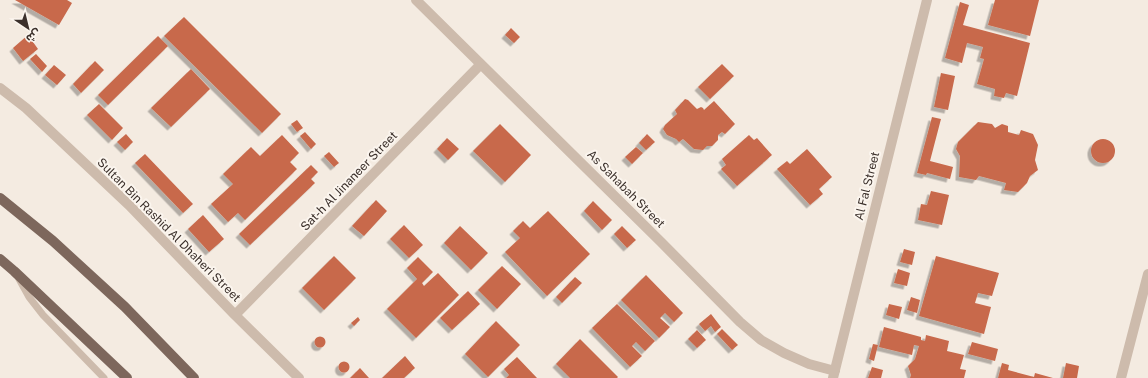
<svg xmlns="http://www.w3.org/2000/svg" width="1148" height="378" font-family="'Public Sans','Noto Sans Arabic',sans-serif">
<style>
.building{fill:#c8694b;filter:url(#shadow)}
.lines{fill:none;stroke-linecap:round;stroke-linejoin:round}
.service{stroke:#cdbbac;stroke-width:7}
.minor{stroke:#cdbbac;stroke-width:10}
.primary{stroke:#7d675c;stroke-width:10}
.labels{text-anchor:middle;stroke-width:4;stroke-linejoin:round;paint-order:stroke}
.street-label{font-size:12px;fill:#3b302b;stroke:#fbf5ee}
</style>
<defs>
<filter id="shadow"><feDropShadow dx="-3.5" dy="3.5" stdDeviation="0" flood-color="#0004"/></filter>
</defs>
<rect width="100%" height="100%" fill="#f4ebe1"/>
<path class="building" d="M15 0H67L72 3 59 25Z
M995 0H1039L1030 36 988 25Z
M960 2 969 5 963 25 1030 43 1017 96 1006 93 1004 98 994 96 995 89 977 84 984 59 980 58 983 47 967 43 962 63 945 58Z
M184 17 281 114 262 133 164 36Z
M511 28 520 37 514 43 505 35Z
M28 35 38 49 23 61 13 48Z
M158 36 168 46 108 105 98 95Z
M36 54 47 66 42 72 30 59Z
M95 61 104 70 81 93 73 84Z
M722 64 734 76 710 99 698 87Z
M54 65 66 75 57 85 45 75Z
M191 69 210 89 171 127 151 108Z
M941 73 955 76 948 110 934 107Z
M685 99 688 100 697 109 701 107 703 108 704 110 714 101 735 124 725 134 722 132 718 135V140L712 146H707L703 150 694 149 683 139 679 142 676 139 667 135 663 129 665 125 677 114 675 110Z
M99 104 123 128 112 140 87 115Z
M932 117 941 119 930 161 953 167 950 179 927 173 926 175 917 173Z
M297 120 303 128 297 132 291 124Z
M978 122 992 124 995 128 1002 124 1008 126V132L1019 135 1021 130 1033 134 1038 145 1035 160 1038 170 1030 176 1027 183 1018 192 1004 190 1006 183 979 176 976 180 959 177 960 156 956 149 958 142Z
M500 124 531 155 505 182 473 151Z
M305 132 316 144 311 149 300 136Z
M126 134 133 142 125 150 117 142Z
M647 134 655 142 646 150 639 143Z
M282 135 299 153 290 162 297 169 245 220 238 213 228 222 211 204 233 184 223 174 251 147 260 156Z
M749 135 754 140 757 138 772 155 737 186 721 169 726 165 722 159Z
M447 138 459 149 448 160 437 149Z
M1091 151a12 12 0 1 1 24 0a12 12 0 1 1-24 0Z
M636 147 643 153 632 164 625 157Z
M807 149 832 177 819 189 823 194 810 205 777 169 787 161 790 164Z
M329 152 339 163 334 167 324 156Z
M145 154 193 204 183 213 135 163Z
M311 165 318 172 311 179 315 183 250 245 239 234Z
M931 191 949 195 942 225 918 220 921 204 927 205Z
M376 200 387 211 364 236 352 226Z
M593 201 612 220 602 230 584 211Z
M548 211 590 254 547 296 505 252 520 238 513 231 523 221 530 228Z
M203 215 224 239 209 252 188 229Z
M404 225 423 245 409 258 390 239Z
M460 226 488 253 471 270 444 243Z
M622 226 636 240 627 248 614 234Z
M904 249 915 252 912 265 900 262Z
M334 256 356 278 324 310 302 288Z
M936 256 999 273 992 296 978 293 975 303 991 307 984 334 919 316Z
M418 257 433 272 422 283 424 286 438 273 459 295 416 338 387 309 417 279 407 268Z
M502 266 521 284 497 309 478 290Z
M898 269 910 273 907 286 894 283Z
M646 275 683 313 674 322 665 313 660 318 670 327 659 338 621 300Z
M575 277 582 283 562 303 556 297Z
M468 291 480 304 452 330 440 318Z
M911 297 920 300 917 313 907 310Z
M617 304 655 341 645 351 636 342 632 346 642 356 630 367 592 328Z
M889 304 902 307 899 319 886 315Z
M711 314 721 327 715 332 711 326 705 331 699 324Z
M358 317 360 320 354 326 351 323Z
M496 321 520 345 488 377 465 354Z
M884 327 921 337V340L925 341 926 335 949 341 947 351 964 355 960 369 966 370 964 378H910L911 375 908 366 915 359 919 346 914 345 912 355 879 347Z
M722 329 738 345 732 350 717 334Z
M697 330 706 340 697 348 688 339Z
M314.5 342a5.5 5.5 0 1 1 11 0a5.5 5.5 0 1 1-11 0Z
M580 339 618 377 617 378H570L556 364Z
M972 342 998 349 995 361 968 354Z
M873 344 878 345 874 361 869 359Z
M405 356 415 368 404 378H382Z
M517 357 537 378H506L509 375 504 369Z
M338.5 367a5.5 5.5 0 1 1 11 0a5.5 5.5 0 1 1-11 0Z
M1002 363 1009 365 1008 370 1034 377 1035 373 1053 378H998Z
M1066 363 1079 366 1077 378H1063Z
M872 367 883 370 881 378H868Z
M360 368 369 378H350Z"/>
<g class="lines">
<path class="service" d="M19 279 29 297 43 315 104 378"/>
<path class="minor" d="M416 0 661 242 740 322 761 340 784 353 809 364 835 371
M0 88 26 108 129 205 235 315 299 378
M235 315 481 64
M833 378 927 0
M1121 378 1148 274"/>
<path class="primary" d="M0 198 53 241 125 307 194 378
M0 259 14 271 127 378"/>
</g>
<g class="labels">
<g class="street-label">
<text transform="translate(349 181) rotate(-46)" y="4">Sat-h Al Jinaneer Street</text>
<text transform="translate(867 186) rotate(-76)" y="4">Al Fal Street</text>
<text transform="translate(626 189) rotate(45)" y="4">As Sahabah Street</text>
<text transform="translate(169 230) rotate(45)" y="4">Sultan Bin Rashid Al Dhaheri Street</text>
</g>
</g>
<g transform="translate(28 28) rotate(145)" stroke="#fbf5ee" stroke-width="3" paint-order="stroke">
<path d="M0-3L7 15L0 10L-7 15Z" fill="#3b302b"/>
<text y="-6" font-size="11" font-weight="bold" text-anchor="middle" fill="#3b302b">ش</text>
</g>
</svg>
